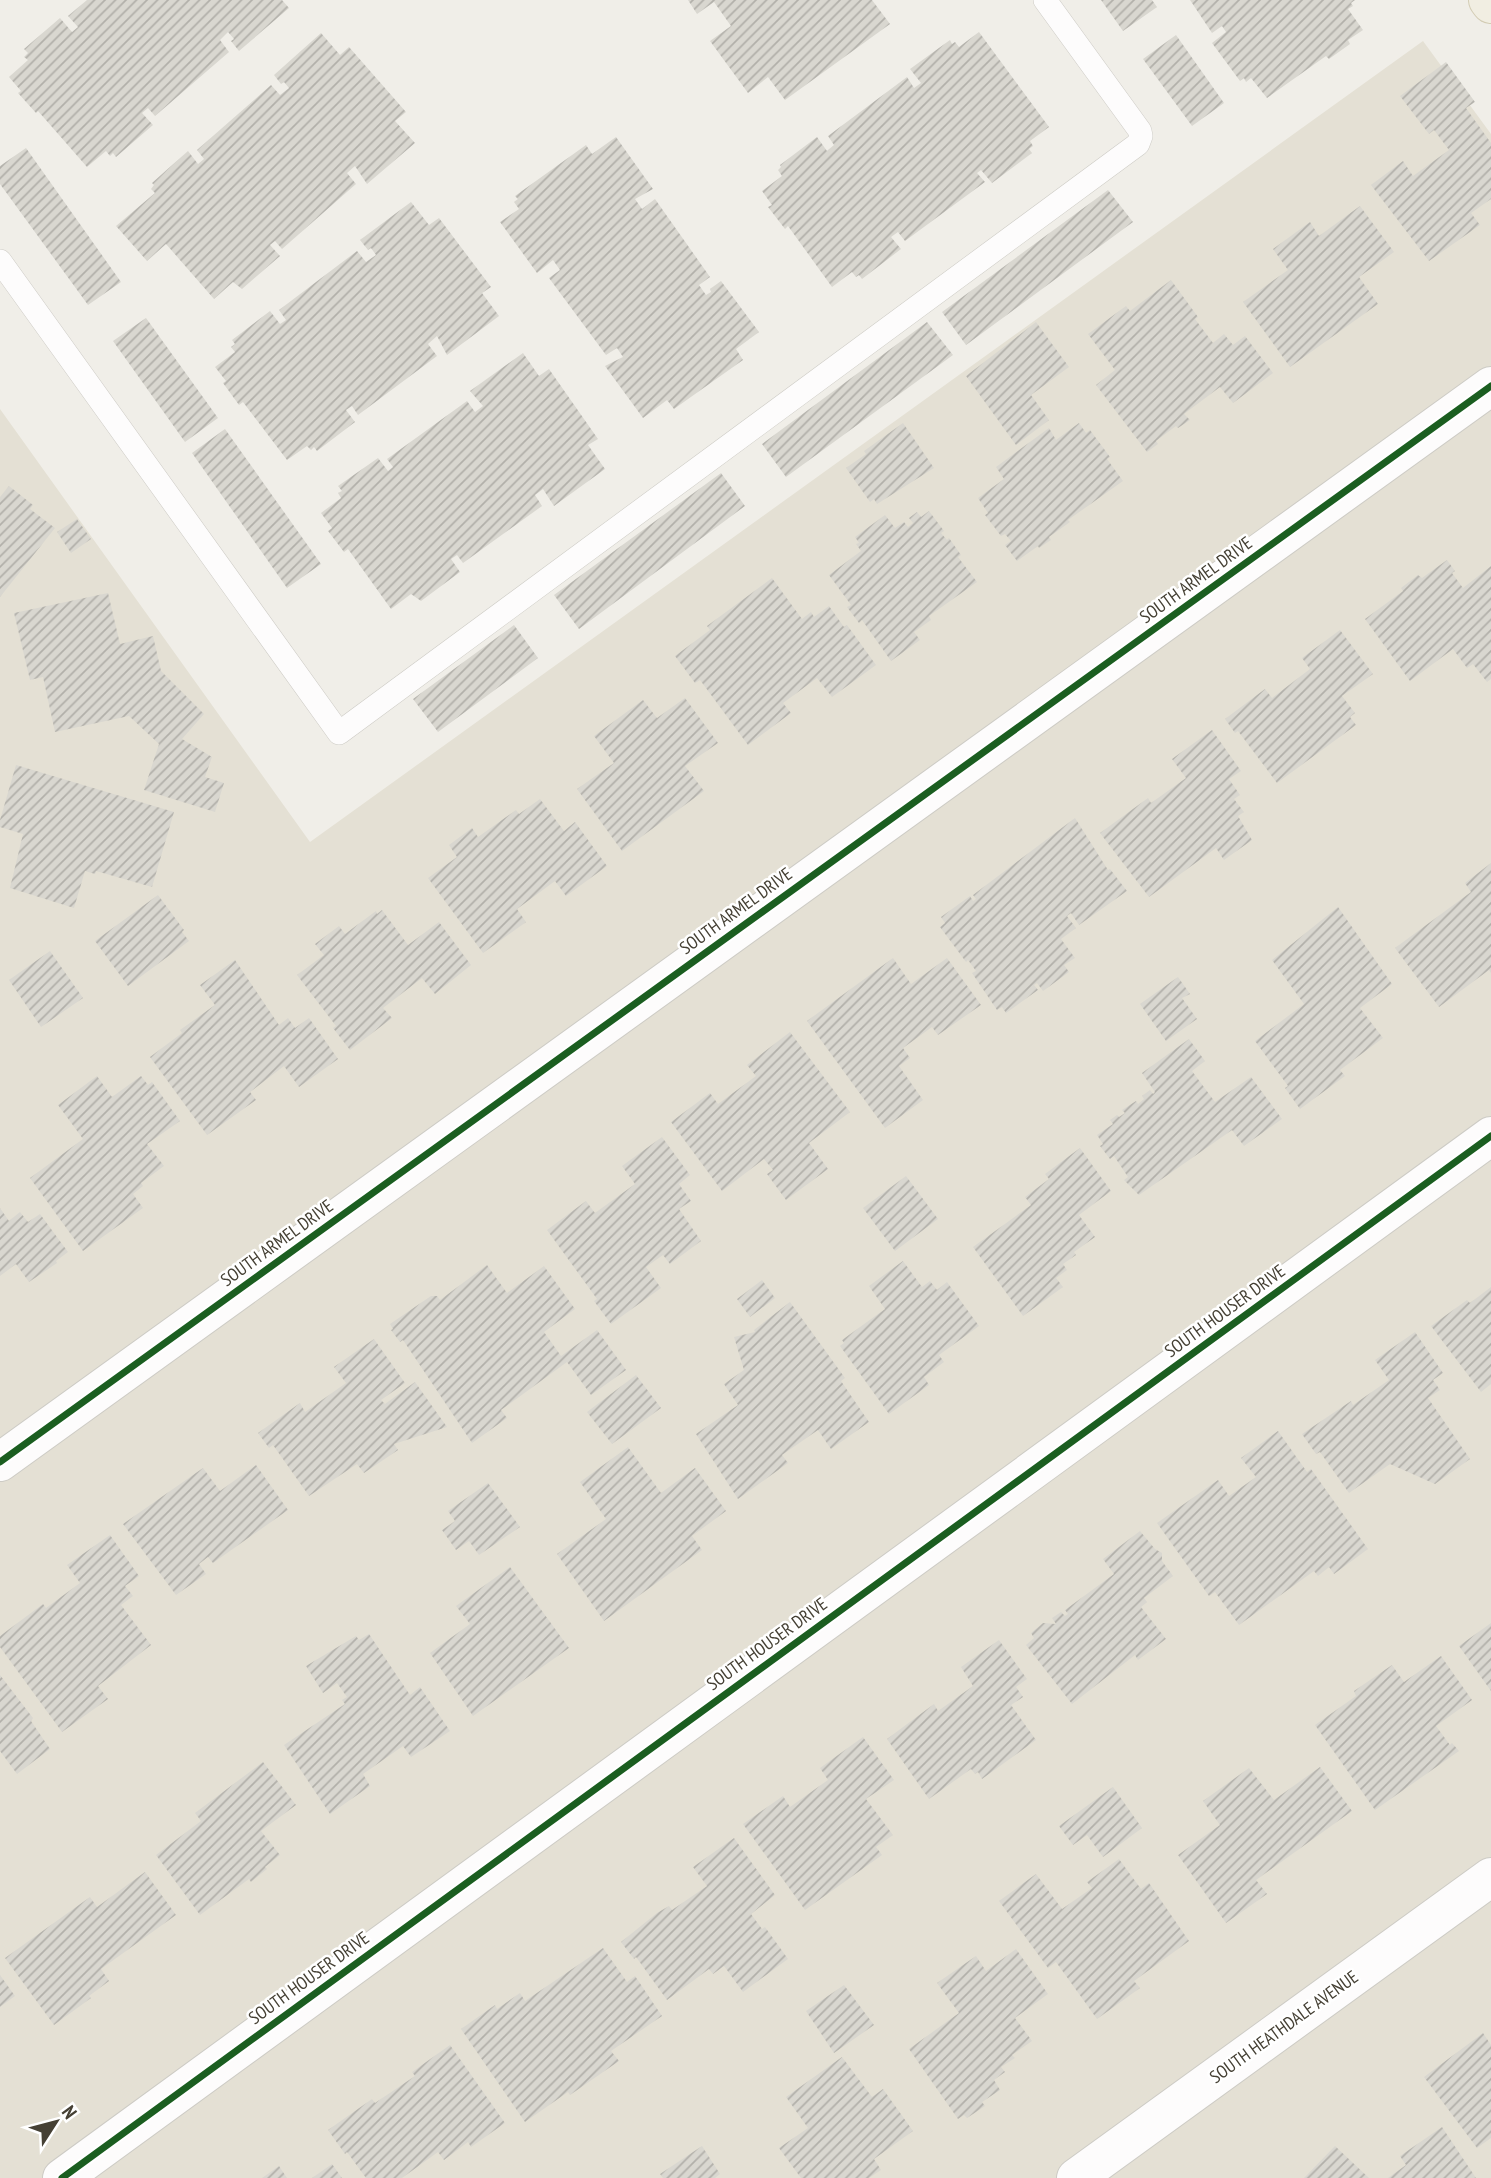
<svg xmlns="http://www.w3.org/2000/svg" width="1491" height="2178" font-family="'PT Sans Narrow',sans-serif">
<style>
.residential{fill:#e4e0d4}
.building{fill:url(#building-hatch)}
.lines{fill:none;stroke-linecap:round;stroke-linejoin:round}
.lane-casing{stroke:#cdcbc5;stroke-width:24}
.street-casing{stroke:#cdcbc5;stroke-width:40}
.primary-casing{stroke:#d3ccb4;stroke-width:40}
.lane{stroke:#fdfcfc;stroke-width:23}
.street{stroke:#fdfcfc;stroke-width:38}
.primary{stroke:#f1eee2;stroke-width:38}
.cycleway-casing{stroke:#fff;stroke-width:11}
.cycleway{stroke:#1b5e20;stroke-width:7}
.labels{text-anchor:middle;stroke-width:5;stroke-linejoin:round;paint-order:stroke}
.street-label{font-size:18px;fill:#454034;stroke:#fff}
</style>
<defs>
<pattern id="building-hatch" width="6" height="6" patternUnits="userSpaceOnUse" patternTransform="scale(1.75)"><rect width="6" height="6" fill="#d9d7d0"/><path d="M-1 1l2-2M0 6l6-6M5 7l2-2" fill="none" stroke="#b2b0aa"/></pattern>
</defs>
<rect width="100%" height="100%" fill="#f0eee8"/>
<path class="residential" d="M1423 41 1491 134V2178H0V409L310 842Z"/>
<path class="building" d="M87 0H282L289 8 239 51 231 41 234 39 228 32 220 40 229 52 155 116 148 108 142 113 153 125 116 157 113 153 110 156 106 151 87 167 38 111 36 113 18 93 21 91 9 77 28 60 24 57 28 53 24 49 60 18 72 32 78 27 68 16Z
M688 0H872L890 24 785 100 768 77 748 93 710 41 731 26 714 2 697 14Z
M1101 0H1152L1157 7 1123 31Z
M1190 0H1355L1351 3 1353 6 1348 9 1363 30 1348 40 1350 44 1329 59 1326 56 1267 98 1251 78 1246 82 1244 78 1240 81 1212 43 1226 32 1222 26 1212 33Z
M979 32 1049 127 1030 141 1033 146 1029 149 1032 153 992 183 981 170 977 173 985 182 905 241 898 232 891 237 901 249 862 279 859 275 856 277 852 272 832 287 788 226 785 229 768 207 772 205 762 191 782 176 778 170 781 167 780 165 817 137 827 151 834 145 828 136 907 77 914 88 921 83 910 69 950 40 952 44 955 42 959 47Z
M321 33 340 55 349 47 406 112 395 121 415 143 367 184 355 166 347 173 356 184 282 249 275 241 270 245 280 256 242 289 233 282 214 299 166 244 147 261 116 226 155 193 151 189 154 185 152 183 188 151 198 164 204 159 197 150 271 85 280 95 289 88 284 82 281 84 274 75Z
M1176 35 1224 103 1192 126 1143 59Z
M1446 62 1475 102 1466 108 1491 143V199L1471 213 1480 225 1429 261 1371 185 1403 161 1413 176 1449 150 1434 130 1429 134 1400 96Z
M616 137 653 189 635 199 642 209 655 199 710 277 699 285 706 295 711 292 710 289 721 281 759 332 736 349 743 360 674 409 667 400 643 418 605 366 623 357 617 348 606 355 549 278 560 270 553 260 537 273 500 222 519 209 514 202 518 199 515 196 586 145 592 154Z
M26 148 121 282 88 305 0 184V166Z
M1108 190 1133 222 966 345 942 312Z
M411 202 429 225 439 218 491 287 482 293 499 316 447 355 437 336 428 344 437 356 358 415 352 406 346 410 355 422 317 451 314 447 311 450 307 446 287 460 243 402 239 405 223 383 226 381 215 367 235 352 231 347 235 344 232 340 270 311 280 324 286 320 279 310 357 251 366 262 376 255 371 248 368 250 360 240Z
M1360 206 1394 252 1359 277 1378 304 1290 367 1243 302 1288 270 1273 249 1310 222 1319 236Z
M1171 280 1198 317 1195 319 1213 343 1224 334 1233 345 1245 336 1273 373 1233 403 1220 387 1184 414 1190 420 1178 428 1176 426 1156 441 1158 444 1147 452 1096 385 1115 370 1088 334 1126 306 1130 311Z
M146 318 218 418 185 442 113 341Z
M927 322 953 355 786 477 762 444Z
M1036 322 1069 367 1031 395 1049 420 1016 445 966 376Z
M523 353 539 376 549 369 598 439 588 445 605 469 554 506 543 489 535 495 542 506 463 563 457 555 451 559 460 572 421 601 411 594 391 609 348 549 344 552 328 531 332 528 321 513 341 498 338 493 342 491 338 486 378 458 388 471 393 467 387 459 467 401 475 412 483 406 470 391Z
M903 423 934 468 877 504 874 499 870 502 846 468 866 454 864 451Z
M1079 423 1086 433 1090 430 1110 457 1107 459 1123 481 1068 520 1070 522 1049 537 1051 540 1039 548 1038 546 1017 561 1005 545 1011 541 1005 534 1001 536 985 515 988 513 978 498 1004 479 996 467 1049 428 1056 440Z
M225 429 321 564 287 588 192 453Z
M721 473 745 506 579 629 554 595Z
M9 486 33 505 30 509 55 528 0 597V497Z
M929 511 944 531 941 533 947 540 949 538 961 555 958 557 977 582 929 616 931 620 914 632 920 640 891 661 862 620 859 623 847 607 851 605 829 575 861 551 856 544 859 543 855 537 885 515 895 528 904 522 908 527 913 523 909 518 917 512 921 517Z
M77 519 91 539 71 553 57 532Z
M1447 560 1455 571 1452 573 1463 588 1491 566V679L1487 682 1473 664 1467 668 1453 649 1410 681 1365 619 1403 591 1401 588 1418 575 1422 578Z
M772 578 802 619 811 612 814 617 829 606 844 627 847 625 876 665 832 697 817 678 783 703 791 713 748 745 700 680 695 683 675 656 710 630 707 626Z
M108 593 120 644 153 636 161 671 204 714 182 739 212 757 205 777 224 783 215 812 144 790 159 744 129 716 55 732 43 677 30 680 14 613Z
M514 625 538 658 438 732 413 699Z
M1340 630 1373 674 1342 696 1355 713 1350 717 1356 725 1277 783 1238 731 1235 733 1225 719 1265 689 1272 698 1310 669 1302 658Z
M685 698 718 743 685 766 704 791 622 851 577 789 614 763 594 736 643 700 657 718Z
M1212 730 1241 771 1229 779 1240 795 1234 799 1244 812 1238 816 1252 840 1224 860 1216 848 1149 897 1100 833 1148 798 1151 803 1186 778 1172 759Z
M16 765 174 812 152 887 96 871 95 874 85 871 74 908 10 888 23 834 0 827V820Z
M540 799 564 831 575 822 607 866 566 896 555 881 517 909 526 922 483 953 428 878 457 857 449 845 472 828 478 837 516 810 519 814Z
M1075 818 1108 870 1110 869 1127 891 1079 925 1071 913 1067 916 1076 928 1061 939 1075 958 1064 965 1069 972 1043 991 1037 983 1034 985 1038 990 1006 1013 1002 1007 997 1010 972 973 976 971 968 960 966 962 940 927 945 923 941 917 970 896 973 901 976 899 973 895Z
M1491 863V973L1489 970 1439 1007 1395 948 1471 892 1465 883Z
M158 895 184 930 182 932 189 941 128 986 95 941Z
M1338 907 1392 984 1360 1008 1383 1038 1340 1070 1345 1076 1300 1109 1285 1088 1288 1086 1255 1041 1304 1004 1272 960Z
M382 910 408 945 439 922 471 965 435 994 422 978 383 1008 392 1018 350 1050 333 1028 336 1026 297 975 324 955 315 944 339 926 345 934 376 911 377 914Z
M50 951 83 998 41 1027 9 980Z
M893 958 911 984 947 958 981 1005 938 1035 932 1027 903 1048 910 1058 899 1066 923 1100 885 1128 807 1021Z
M235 960 279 1025 288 1018 295 1028 309 1018 338 1059 299 1087 284 1066 250 1092 256 1100 207 1135 150 1057 182 1033 180 1030 215 1005 200 985Z
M1178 977 1190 994 1182 998 1197 1019 1166 1041 1140 1004Z
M790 1032 850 1112 809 1143 828 1169 786 1200 767 1174 773 1170 764 1159 722 1191 671 1122 710 1093 718 1104 756 1076 747 1065Z
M1189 1039 1205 1061 1192 1071 1215 1102 1251 1077 1282 1119 1244 1146 1232 1130 1139 1195 1124 1180 1128 1177 1114 1156 1110 1159 1100 1146 1103 1144 1097 1135 1113 1124 1110 1120 1117 1115 1119 1117 1125 1113 1122 1110 1136 1101 1138 1104 1144 1099 1142 1096 1150 1090 1153 1094 1155 1092 1142 1073Z
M97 1076 112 1097 141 1076 148 1085 152 1082 180 1121 147 1144 164 1166 141 1183 143 1186 133 1194 143 1208 83 1251 30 1178 83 1139 58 1105Z
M662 1137 690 1175 679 1184 691 1201 679 1209 701 1241 670 1264 663 1255 646 1267 661 1288 611 1324 594 1301 597 1299 547 1230 586 1201 595 1213 635 1184 622 1166Z
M1080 1148 1111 1191 1079 1215 1095 1237 1074 1252 1076 1255 1063 1264 1067 1270 1056 1278 1063 1287 1023 1316 973 1247 1031 1205 1025 1197 1049 1179 1045 1174Z
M906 1176 938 1219 895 1251 863 1208Z
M0 1208 9 1221 20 1212 28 1222 40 1214 68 1252 56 1261 57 1263 29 1282 16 1264 0 1276Z
M903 1261 922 1287 930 1281 937 1290 947 1282 979 1326 939 1355 944 1362 924 1377 929 1385 889 1414 840 1346 844 1343 842 1340 885 1309 869 1286Z
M487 1265 507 1293 544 1266 575 1309 544 1332 561 1356 597 1330 626 1370 591 1395 567 1362 501 1410 507 1418 472 1443 403 1340 400 1342 391 1330 393 1329 390 1324 431 1296H437L440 1300Z
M762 1280 775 1298 750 1317 737 1299Z
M1491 1287V1384L1481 1392 1431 1326 1467 1300 1470 1303Z
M790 1302 845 1378 841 1381 869 1422 831 1449 818 1430 782 1455 788 1463 738 1499 696 1434 738 1405 724 1384 744 1370 734 1337 755 1332 754 1330Z
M1415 1332 1443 1373 1433 1380 1440 1390 1428 1398 1470 1459 1435 1484 1390 1464 1349 1493 1320 1452 1316 1454 1302 1434 1351 1401 1353 1405 1389 1380 1375 1360Z
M374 1339 405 1383 381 1400 385 1404 415 1382 447 1427 394 1444 398 1450 364 1473 357 1464 309 1496 273 1445 269 1448 258 1433 300 1403 305 1412 346 1383 334 1367Z
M636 1375 661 1408 612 1444 587 1412Z
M1278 1431 1307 1472 1311 1469 1368 1549 1334 1574 1329 1567 1318 1576 1314 1571 1239 1625 1215 1592 1209 1596 1157 1523 1218 1480 1229 1496 1256 1477 1241 1458Z
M628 1447 661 1493 695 1468 726 1511 692 1536 702 1550 604 1621 557 1554 606 1519 580 1482Z
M256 1465 288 1510 213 1563 208 1557 199 1564 206 1574 176 1595 123 1524 203 1468 220 1491Z
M488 1483 520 1527 479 1555 469 1541 456 1550 442 1530 455 1521 448 1511Z
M1140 1531 1155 1549 1162 1553V1561L1173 1576 1144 1598 1147 1602 1141 1607 1166 1639 1138 1660 1135 1655 1072 1704 1026 1645 1034 1638 1031 1633 1043 1623 1056 1624 1052 1618 1061 1612 1065 1616 1068 1614 1065 1610 1114 1574 1103 1559Z
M110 1535 139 1576 125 1586 133 1596 121 1605 151 1645 98 1686 108 1699 62 1732 0 1647V1636L43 1604 46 1608 80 1583 67 1565Z
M510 1567 569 1648 473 1716 430 1653 470 1624 456 1606Z
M1491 1623V1691L1459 1646Z
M369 1634 410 1695 420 1687 450 1731 411 1757 403 1746 363 1774 370 1786 330 1814 284 1745 345 1704 342 1700 347 1697 337 1683 323 1693 306 1666 356 1636 359 1640Z
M999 1640 1027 1679 1016 1687 1023 1697 1011 1705 1036 1740 982 1779 978 1772 975 1774 971 1769 929 1799 887 1739 934 1704 938 1711 973 1686 961 1667Z
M1441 1656 1472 1700 1436 1726 1450 1745 1452 1743 1459 1751 1375 1810 1315 1725 1356 1696 1354 1691 1392 1665 1404 1682Z
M0 1675 33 1718 31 1721 50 1749 17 1774 0 1751Z
M863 1737 894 1780 866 1799 893 1835 876 1847 882 1855 805 1910 743 1824 783 1796 790 1807 828 1780 820 1768Z
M263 1762 296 1805 261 1831 280 1855 265 1867 267 1869 251 1882 249 1879 200 1915 156 1855 201 1821 195 1813Z
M1320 1767 1352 1811 1256 1880 1267 1894 1226 1923 1178 1855 1220 1825 1203 1801 1249 1768 1274 1800Z
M1113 1787 1142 1828 1103 1857 1087 1835 1073 1845 1059 1826Z
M734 1838 775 1895 751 1914 762 1929 765 1927 788 1959 743 1992 724 1966 713 1974 709 1969 667 2000 636 1957 634 1959 621 1942 657 1913 669 1906 672 1910 707 1886 693 1867Z
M1119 1859 1141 1889 1149 1883 1189 1941 1134 1981 1140 1988 1097 2019 1056 1962 1048 1968 999 1901 1036 1874 1062 1909 1092 1888 1087 1882Z
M145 1872 176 1915 101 1969 109 1981 89 1996 91 1998 54 2025 5 1958 90 1897 97 1907Z
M603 1948 627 1982 635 1976 662 2016 611 2051 619 2061 570 2095 568 2092 525 2122 461 2029 495 2005 497 2009 520 1993 525 2001Z
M1016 1949 1048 1994 1015 2018 1032 2041 1012 2055 1015 2058 1001 2067 1005 2072 994 2080 1000 2090 982 2102 985 2106 967 2118 964 2115 958 2119 909 2049 959 2013 937 1983 976 1956 986 1971Z
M0 1975 15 1996 0 2007Z
M844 1985 874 2025 834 2053 806 2011Z
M1483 2033 1491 2045V2138L1477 2148 1424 2077Z
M450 2045 505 2123 471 2147 468 2142 444 2160 438 2152 402 2178H366L347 2152 345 2154 328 2130 372 2099 375 2103 415 2076 412 2072Z
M842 2057 872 2097 883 2089 913 2131 874 2159 881 2170 869 2178H801L779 2148 808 2128 786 2097Z
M1442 2127 1476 2178H1388L1406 2165 1400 2156Z
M702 2146 720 2174 715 2178H663L660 2174Z
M1335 2146 1369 2178H1304Z
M332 2164 342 2178H312Z
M279 2166 287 2178H262Z"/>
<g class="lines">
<defs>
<path id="lane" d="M0 261 339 733 1138 144 1141 136 1140 131 1045 0"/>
<path id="street" d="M0 1462 1491 386
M62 2178 1491 1136
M1076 2178 1491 1877"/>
<path id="primary" d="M1488 0 1491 4"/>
</defs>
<use href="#lane" class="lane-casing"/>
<use href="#street" class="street-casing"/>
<use href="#primary" class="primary-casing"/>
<use href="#lane" class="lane"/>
<use href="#street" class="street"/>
<use href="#primary" class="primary"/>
<defs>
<path id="cycleway" d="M0 1462 1491 386
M62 2178 1491 1136"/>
</defs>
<use href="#cycleway" class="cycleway-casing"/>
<use href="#cycleway" class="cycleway"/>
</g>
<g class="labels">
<g class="street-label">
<text transform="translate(1196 580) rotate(-36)" y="6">SOUTH ARMEL DRIVE</text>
<text transform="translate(736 911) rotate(-36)" y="6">SOUTH ARMEL DRIVE</text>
<text transform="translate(277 1243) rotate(-36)" y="6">SOUTH ARMEL DRIVE</text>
<text transform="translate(1225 1311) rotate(-36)" y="6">SOUTH HOUSER DRIVE</text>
<text transform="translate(767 1644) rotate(-36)" y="6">SOUTH HOUSER DRIVE</text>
<text transform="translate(309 1978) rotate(-36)" y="6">SOUTH HOUSER DRIVE</text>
<text transform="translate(1284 2027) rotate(-36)" y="6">SOUTH HEATHDALE AVENUE</text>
</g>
</g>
<g transform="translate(56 2122) rotate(54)" stroke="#ffffff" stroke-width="5" paint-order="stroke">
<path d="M0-5L12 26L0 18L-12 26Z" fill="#454034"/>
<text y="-10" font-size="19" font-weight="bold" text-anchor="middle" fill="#454034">N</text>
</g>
</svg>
